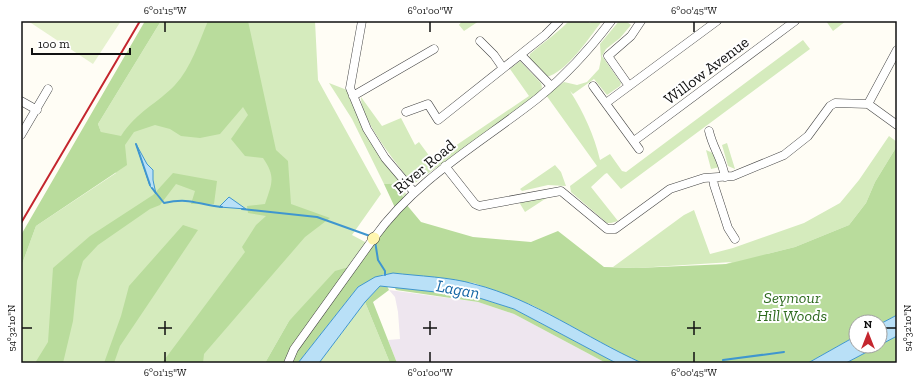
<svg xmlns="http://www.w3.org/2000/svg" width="918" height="384" font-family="'Zilla Slab',serif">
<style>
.industrial{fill:#eee6ef}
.green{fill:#d5ebbd}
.forest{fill:#b9dc9c}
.pitch{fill:#e6f2cf}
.water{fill:#b9e0f7;stroke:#3f96cf}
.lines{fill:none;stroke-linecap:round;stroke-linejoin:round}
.stream{stroke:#3f96cf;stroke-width:2}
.street-casing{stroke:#444;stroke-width:9}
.secondary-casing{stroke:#333;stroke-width:12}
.street{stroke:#fff;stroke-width:8}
.secondary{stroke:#fff6b0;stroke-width:11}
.rail{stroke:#c4262e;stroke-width:2}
.ticks{fill:none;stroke:#111;stroke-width:1.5}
.labels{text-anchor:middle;stroke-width:4;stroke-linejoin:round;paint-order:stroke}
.street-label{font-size:16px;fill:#111;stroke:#fff}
.park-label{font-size:16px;font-style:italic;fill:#2f6b1f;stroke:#fff}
.water-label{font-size:17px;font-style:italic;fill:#1768a6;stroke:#fff}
.neatline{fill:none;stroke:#111;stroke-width:1.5}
.ticks-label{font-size:10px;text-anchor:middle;fill:#111}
</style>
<rect width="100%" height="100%" fill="#fffdf5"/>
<path class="industrial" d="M389 290 478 302 514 314 606 363H397L388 340 400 339 398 312 395 297Z"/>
<path class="green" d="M161 21H315L318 80 381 194 352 235 367 243 349 267 289 321 265 363H21V267L36 226 116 173 98 124Z
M462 21H479L464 31 459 25Z
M569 21H587L590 23 592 21H602C589 38 566 73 546 77L529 60 530 54C544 42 556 34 569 21Z
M619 21H626L631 25 620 38 606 49 602 56 621 83 620 86 607 95 594 79 573 94 570 91C584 113 594 135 600 160L610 154 622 171 626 172 803 40 810 49 621 189 607 173 605 174 591 187 618 221 611 223H607L571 192 570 186 597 166 546 95 564 82 577 85 587 82 599 69 601 59 600 44Z
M826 21H846L833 31Z
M520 61 541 83 542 87 540 93 415 183 411 182C397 164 360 119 361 97L382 126 401 118 415 145 419 142 433 161 529 96 510 69Z
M329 83 347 90 366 134 377 152 400 182 407 196 404 198 397 183 384 184 352 119Z
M889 136 897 142V146L875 182 866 203 849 225 795 247 767 254 804 307 611 301 732 262 637 268 613 267 684 215 694 210 710 254 733 248 804 223 840 203 859 180Z
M727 143 735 169 728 166 722 145Z
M706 150 715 154 720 167 711 169Z
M555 165 561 172 566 186 548 185 522 191 520 189Z
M548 197 525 212 519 202Z
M365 302 390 363H319Z"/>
<path class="forest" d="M145 21H161L98 124 101 132 121 136C137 111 157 104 175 85 191 68 199 42 208 21H248L276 150 288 161 291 204 330 218 305 237 204 354 203 363H162L245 252 242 247 256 225 266 216 248 213 247 206 265 204C272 183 276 177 263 158L245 156 231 139 248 115 243 107 220 134 200 138 181 136 170 129 155 125 134 132 125 145 127 165 36 226 21 267V235Z
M897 146V315L880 324V322H856V336L808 363H642L619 353 534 306 474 283 384 274 358 287 298 363H265L289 321 335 271 349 267 397 212 384 184 397 183 406 204 421 222 473 237 531 242 558 231 604 267 637 268 727 264 795 247 849 225 866 203 875 182Z
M173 173 217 181 214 204H191L195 191 176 184 160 205 150 209 98 245 83 261 77 281 73 321 63 363H35L48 342 53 268 90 236 153 195Z
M183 225 198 230 120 346 114 363H104L121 316 129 286Z
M380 286H387L389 290 373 302 397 363H390L365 302Z
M394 286 473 296 514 309 616 363H606L514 314 478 302 396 290Z
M897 336V362L846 363Z"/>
<path class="pitch" d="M28 21H121L93 64Z"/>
<path class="water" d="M136 144 147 164 153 170V180L156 194 150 186Z
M229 197 246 209 219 207Z
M393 273C418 276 451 277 474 284 534 299 586 338 642 363H616L514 309 473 296 380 286 365 302 319 363H298L358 287 375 277Z
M897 315V336L880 345V324Z
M856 336V346H878L846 363H808Z"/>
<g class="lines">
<path class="stream" d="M136 144 150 185
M152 188 164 203C191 197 198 205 222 207
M242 209 317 217 370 236
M375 241 378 260 385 271V275
M723 360 784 352"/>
<defs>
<path id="street" d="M362 21 350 88 367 129 385 158 414 192
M480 41 494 55 503 68
M521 55 551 86
M593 86 639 149
M629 86 608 56 631 36 641 21
M353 96 434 49
M21 101 37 110
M606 103 717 21
M868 104 897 125
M406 112 428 104 438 120 545 35 559 21
M709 131C713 149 722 158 725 177
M21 135 48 89
M634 141 795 21
M445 166 475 204 479 206 561 191 607 229H615L670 189 704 178 733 176 784 155 808 136 830 106 835 103 868 104 897 50
M713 178 714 185 728 228 735 239
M374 238C417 178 481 143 538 98 565 76 590 49 611 21
M288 363 294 349 373 239"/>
<path id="secondary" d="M373 239 374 238"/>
</defs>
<use href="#street" class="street-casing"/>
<use href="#secondary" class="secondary-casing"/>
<use href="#street" class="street"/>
<use href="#secondary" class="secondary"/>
<path class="rail" d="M21 223 140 21"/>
</g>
<path class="ticks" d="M165 22V32M430 22V32M694 22V32M165 321V335M430 321V335M694 321V335M22 328H32M158 328H172M423 328H437M687 328H701M886 328H896M165 352V362M430 352V362M694 352V362"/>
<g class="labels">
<g class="street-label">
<text transform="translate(706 70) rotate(-37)" y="6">Willow Avenue</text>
<text transform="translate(424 166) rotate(-40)" y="6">River Road</text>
</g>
<g class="park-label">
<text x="792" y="303">Seymour<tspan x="792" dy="18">Hill Woods</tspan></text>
</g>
<g class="water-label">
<text transform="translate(458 289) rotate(10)" y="6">Lagan</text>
</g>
</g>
<rect width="918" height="384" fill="none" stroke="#ffffff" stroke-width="44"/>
<g transform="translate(868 334)"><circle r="19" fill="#ffffff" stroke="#a0a0a0"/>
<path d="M0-3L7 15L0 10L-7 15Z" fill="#c4262e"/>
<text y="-6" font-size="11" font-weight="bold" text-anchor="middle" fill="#111111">N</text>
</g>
<path d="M32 48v6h98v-6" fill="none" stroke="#111111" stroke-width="2"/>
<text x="38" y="48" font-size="12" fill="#111111" stroke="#ffffff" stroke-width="3" paint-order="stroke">100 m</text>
<rect x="22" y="22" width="874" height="340" class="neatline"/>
<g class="ticks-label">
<text x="165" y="14">6°01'15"W</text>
<text x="430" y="14">6°01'00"W</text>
<text x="694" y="14">6°00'45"W</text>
<text transform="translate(11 328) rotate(-90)" y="4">54°32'10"N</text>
<text transform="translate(907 328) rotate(-90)" y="4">54°32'10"N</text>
<text x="165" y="376">6°01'15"W</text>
<text x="430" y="376">6°01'00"W</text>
<text x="694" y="376">6°00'45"W</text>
</g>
</svg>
